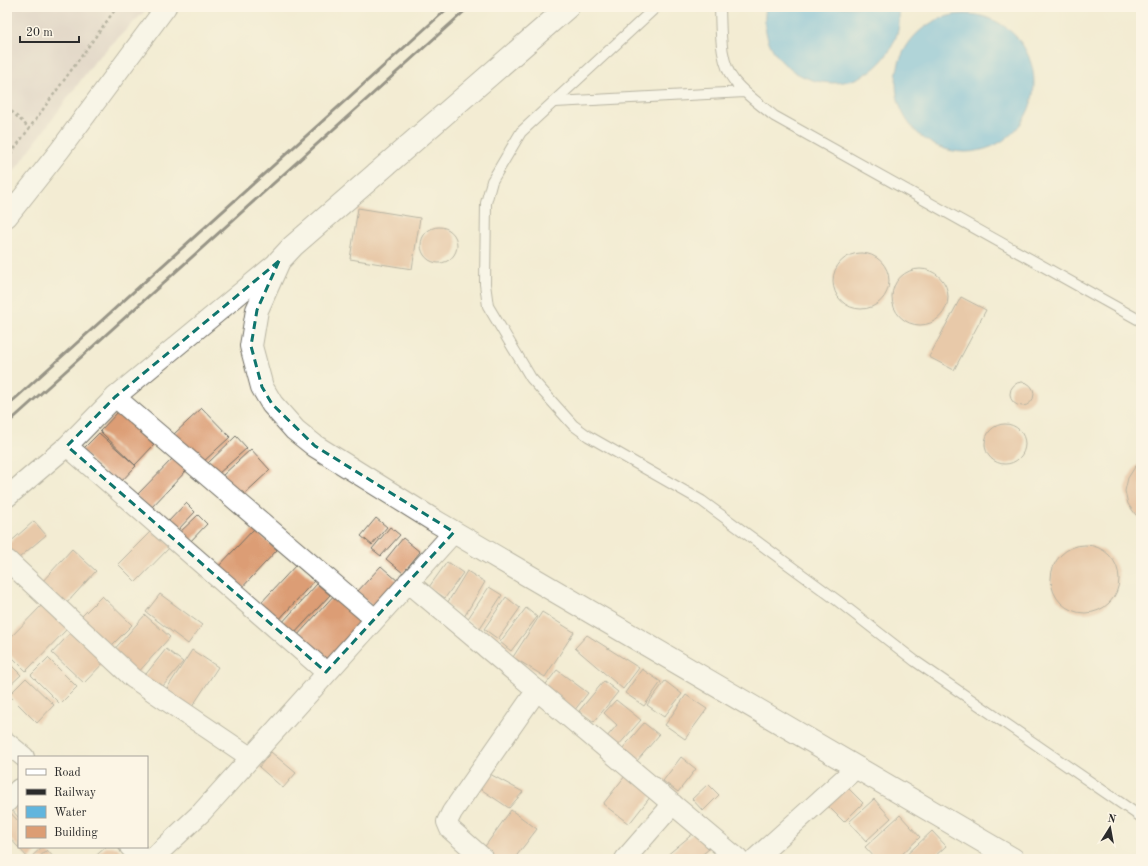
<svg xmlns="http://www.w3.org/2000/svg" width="1148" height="866" font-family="'Old Standard TT',serif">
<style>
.industrial{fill:#d0c0bc}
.water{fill:#61b5dd;stroke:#467084}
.building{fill:#dc9d74}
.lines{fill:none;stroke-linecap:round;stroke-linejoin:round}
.lane-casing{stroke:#716f66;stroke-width:12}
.street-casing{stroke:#716f66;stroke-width:22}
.secondary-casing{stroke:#716f66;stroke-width:24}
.path{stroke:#716f66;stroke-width:2.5;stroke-dasharray:3 3;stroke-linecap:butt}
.lane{stroke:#fff;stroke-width:10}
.street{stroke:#fff;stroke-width:20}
.secondary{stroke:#fff;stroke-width:22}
.rail{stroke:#2b2b2b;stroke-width:3}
.marked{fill:none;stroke:#0f766e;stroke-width:3;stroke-dasharray:8 5;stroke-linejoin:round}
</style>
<rect width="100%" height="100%" fill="#fcf5e5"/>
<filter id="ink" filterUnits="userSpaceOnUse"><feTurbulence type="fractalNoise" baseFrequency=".025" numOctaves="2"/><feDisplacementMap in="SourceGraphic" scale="8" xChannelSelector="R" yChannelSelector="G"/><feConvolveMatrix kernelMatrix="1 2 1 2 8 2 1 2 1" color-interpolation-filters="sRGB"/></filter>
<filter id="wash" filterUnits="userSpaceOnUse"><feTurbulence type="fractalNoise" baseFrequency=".012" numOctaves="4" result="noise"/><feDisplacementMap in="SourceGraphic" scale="16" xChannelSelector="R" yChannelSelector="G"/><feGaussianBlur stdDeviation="0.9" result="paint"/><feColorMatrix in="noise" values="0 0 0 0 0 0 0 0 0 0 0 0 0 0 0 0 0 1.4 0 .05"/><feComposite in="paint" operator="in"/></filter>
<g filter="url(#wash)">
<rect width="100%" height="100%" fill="#f3ecd3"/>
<path class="industrial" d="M7 7H149L95 61 7 181Z"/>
<path class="water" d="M766 7H898C902 23 897 39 888 53 847 113 753 75 766 7Z
M896 83a69 69 0 1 1 138 0a69 69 0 1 1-138 0Z"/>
<g id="blocks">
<path class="building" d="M358 208 420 218 412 269 350 259Z
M421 245a18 18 0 1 1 36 0a18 18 0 1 1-36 0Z
M833 281a28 28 0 1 1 56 0a28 28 0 1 1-56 0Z
M892 297a28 28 0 1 1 56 0a28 28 0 1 1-56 0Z
M961 297 986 310 954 370 929 357Z
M1010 394a12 12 0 1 1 24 0a12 12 0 1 1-24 0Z
M202 408 230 437 202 463 174 434Z
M119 411 154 445 135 465 100 431Z
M985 444a20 20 0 1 1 40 0a20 20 0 1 1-40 0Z
M99 433 136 466 118 485 81 451Z
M236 436 247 448 217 475 207 464Z
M251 449 270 470 241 497 222 476Z
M175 456 188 469 150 509 136 496Z
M1141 462V518L1136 515 1128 504 1125 491 1128 478 1135 467Z
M186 503 195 512 176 532 167 523Z
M198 515 207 524 188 544 178 534Z
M376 518 387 527 372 545 361 536Z
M34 521 46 535 13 563 7 556V545Z
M390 527 400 535 381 556 372 549Z
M154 528 172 545 136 582 118 564Z
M254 529 277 550 239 591 216 569Z
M403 538 420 552 403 573 386 559Z
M1051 579a34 34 0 1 1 68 0a34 34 0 1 1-68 0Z
M72 549 96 571 65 605 41 583Z
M447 562 463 573 445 598 429 587Z
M296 565 314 581 277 622 259 605Z
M381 566 399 582 375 609 357 592Z
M467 571 485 582 464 617 446 605Z
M317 584 330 595 293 635 281 624Z
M489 587 502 595 480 629 467 620Z
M336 593 366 620 326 664 296 637Z
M160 594 202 625 188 644 146 612Z
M102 596 132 625 107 650 77 621Z
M506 597 520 608 498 639 484 629Z
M44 603 69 627 26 671 7 652V641Z
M526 608 537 617 511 651 500 642Z
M542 612 574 632 545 677 513 657Z
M145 615 170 637 136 675 111 653Z
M74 629 107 659 84 683 52 653Z
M587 635 639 668 623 689 575 648Z
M166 649 183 662 158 692 142 679Z
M192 650 218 667 188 713 162 696Z
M48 658 77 687 60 704 31 675Z
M7 661 21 675 7 688Z
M642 669 661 682 644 706 625 693Z
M557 670 588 693 574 711 543 688Z
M26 678 54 705 37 723 9 695Z
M604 681 618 692 594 722 579 711Z
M665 681 682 694 664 717 647 705Z
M686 695 707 709 685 739 665 725Z
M616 700 641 720 617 747 606 738 617 725 604 713Z
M644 723 659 735 637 761 622 749Z
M271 752 296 773 283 788 259 767Z
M681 757 696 769 678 792 663 781Z
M629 771 655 791 629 824 603 804Z
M488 773 523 792 509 808 476 786Z
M843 783 863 803 844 822 824 802Z
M708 784 719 795 703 811 692 799Z
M874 799 891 818 866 841 849 822Z
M19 802V818L11 809Z
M8 810 19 822V847H42L29 859 7 835Z
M511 810 537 829 514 859H489L481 852Z
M900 815 920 837 897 859H876L865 847Z
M932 831 946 846 932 859H902Z
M695 832 709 849 697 859H668L666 856Z
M106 847H117L125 856 122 859H92Z
M47 850 55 859H37Z"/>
</g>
</g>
<g filter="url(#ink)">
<use href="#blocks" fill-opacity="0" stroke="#716f66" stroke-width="1"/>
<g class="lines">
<defs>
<path id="lane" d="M656 7 521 132 492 181 486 203 485 284 488 306 531 378 573 425 588 436 702 501 838 601 915 661 1141 817
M720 7C721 30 719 62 735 82 746 95 761 105 774 116L1141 321
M555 102 745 92"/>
<path id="street" d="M7 217 60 150 166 7
M115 397 375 619
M67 446 326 672
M7 497 67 446 115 397 279 261
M7 560 133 678 250 757
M408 582 738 859
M7 743 24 757
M7 802 19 789
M130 847 145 859
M152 859 202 812 454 532
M484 859 450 829 447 822 452 812 537 690
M625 859 673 804
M755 859 857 767"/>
<path id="secondary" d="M568 7 293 246 279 261 257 310 251 346 262 387 272 404 295 430 315 446 435 521 1013 859"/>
</defs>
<use href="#lane" class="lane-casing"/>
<use href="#street" class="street-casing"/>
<use href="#secondary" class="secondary-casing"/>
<path class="path" d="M7 107 29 128
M7 159 117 7"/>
<use href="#lane" class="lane"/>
<use href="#street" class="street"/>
<use href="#secondary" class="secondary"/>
<path class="rail" d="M7 406 449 7
M7 424 469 7"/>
</g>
</g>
<path d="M0 0H1148V866H0ZM279 261 257 310 251 346 262 387 272 404 315 446 454 532 326 672 67 446 115 397Z" fill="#f3ecd3" fill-opacity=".55" fill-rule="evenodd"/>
<path class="marked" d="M279 261 257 310 251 346 262 387 272 404 315 446 454 532 326 672 67 446 115 397Z"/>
<rect width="1148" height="866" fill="none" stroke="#fcf5e5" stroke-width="24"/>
<rect x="18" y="756" width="130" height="92" fill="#fcf5e5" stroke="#a8a49b"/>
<rect x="26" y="769" width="20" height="6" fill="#ffffff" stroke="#a8a49b"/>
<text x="54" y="776" font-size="12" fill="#2b2b2b">Road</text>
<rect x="26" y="789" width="20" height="6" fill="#2b2b2b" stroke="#a8a49b"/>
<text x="54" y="796" font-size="12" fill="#2b2b2b">Railway</text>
<rect x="26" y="806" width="20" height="12" fill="#61b5dd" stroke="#a8a49b"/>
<text x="54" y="816" font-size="12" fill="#2b2b2b">Water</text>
<rect x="26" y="826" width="20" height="12" fill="#dc9d74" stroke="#a8a49b"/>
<text x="54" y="836" font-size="12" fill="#2b2b2b">Building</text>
<g transform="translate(1110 828) rotate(11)" stroke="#fcf5e5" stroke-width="3" paint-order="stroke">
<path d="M0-3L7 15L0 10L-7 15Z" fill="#2b2b2b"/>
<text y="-6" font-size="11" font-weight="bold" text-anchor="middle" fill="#2b2b2b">N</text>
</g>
<path d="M20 36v6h59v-6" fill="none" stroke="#2b2b2b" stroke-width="2"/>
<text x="26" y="36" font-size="12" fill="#2b2b2b" stroke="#fcf5e5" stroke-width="3" paint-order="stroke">20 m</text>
</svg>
